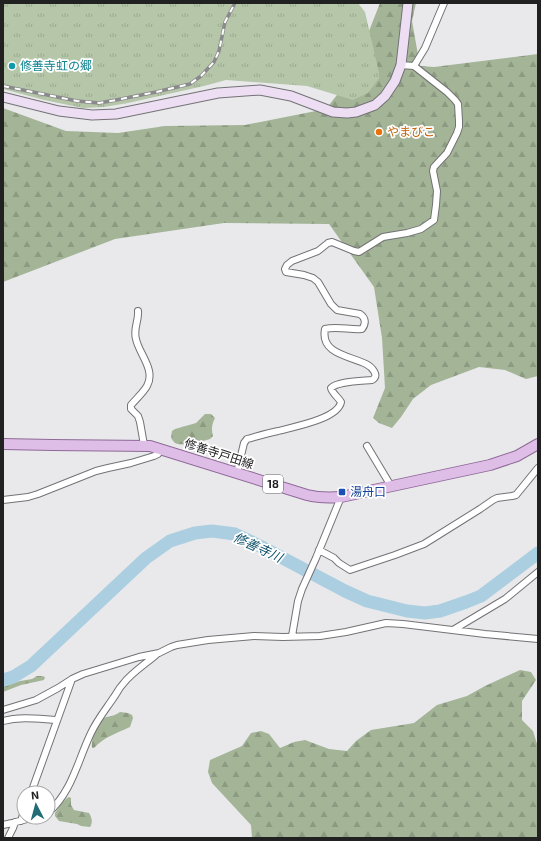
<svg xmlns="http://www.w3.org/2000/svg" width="541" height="841" font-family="'Exo 2','Noto Sans JP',sans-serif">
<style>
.forest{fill:url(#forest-firs)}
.park{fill:url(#park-tufts)}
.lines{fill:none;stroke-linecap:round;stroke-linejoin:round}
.river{stroke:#abcfe1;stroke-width:13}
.street-casing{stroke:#737275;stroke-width:8}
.secondary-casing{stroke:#737275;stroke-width:11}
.primary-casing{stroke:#8e6a97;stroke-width:12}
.street{stroke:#fff;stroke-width:6}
.secondary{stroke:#eedef3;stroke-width:9}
.primary{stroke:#debde6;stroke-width:10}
.rail-casing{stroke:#8a8a8c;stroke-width:3.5}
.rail{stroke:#fff;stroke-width:2;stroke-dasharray:6;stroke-linecap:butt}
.culture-dot{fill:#0f9aa8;stroke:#fff;stroke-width:1.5}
.food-dot{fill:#e8710a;stroke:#fff;stroke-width:1.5}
.transit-dot{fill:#1a4fb4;stroke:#fff;stroke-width:1.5}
.labels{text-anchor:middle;stroke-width:3.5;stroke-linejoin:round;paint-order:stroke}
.shield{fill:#fff;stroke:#646464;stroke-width:1}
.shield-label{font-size:11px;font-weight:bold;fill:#212122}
.culture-label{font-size:12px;fill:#0d838f;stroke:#fff;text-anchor:start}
.food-label{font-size:12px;fill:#c56008;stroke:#fff;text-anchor:start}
.street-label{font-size:12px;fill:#212122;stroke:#fff}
.transit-label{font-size:12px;fill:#164399;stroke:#fff;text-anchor:start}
.water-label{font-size:13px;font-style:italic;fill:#10536c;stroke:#fff}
</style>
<defs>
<pattern id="forest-firs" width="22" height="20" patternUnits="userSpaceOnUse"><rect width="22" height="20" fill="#a3b497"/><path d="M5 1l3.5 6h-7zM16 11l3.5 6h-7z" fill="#8c9a82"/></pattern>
<pattern id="park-tufts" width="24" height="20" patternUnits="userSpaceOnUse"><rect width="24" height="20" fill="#b5c6a9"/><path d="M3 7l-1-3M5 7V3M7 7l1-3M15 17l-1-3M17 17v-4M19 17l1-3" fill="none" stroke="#9baa91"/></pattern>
</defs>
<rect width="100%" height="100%" fill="#e9e9ec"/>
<path class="forest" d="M380 3H416L412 21 420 66 434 67 538 54V376L526 379 505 370 479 367 431 385 413 399 401 417 392 428 379 423 373 418 385 388 382 338 374 287 329 224 224 223 115 239 3 282V108L66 131 118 133 165 126 245 125 326 109 351 77Z
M205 414H211L215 418C212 424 211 429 213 436L210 439C203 441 181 447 175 443 174 442 171 438 171 438L172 431 175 429 196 423Z
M520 670 531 672 536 680 522 701V720L533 731 538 747V838H252L251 825 212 783 208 772 210 760 242 746 251 733 261 731 269 734 280 748 294 742 305 740 329 749 347 751 356 741 371 730 414 723 437 705 467 696 485 686Z
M37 676H42L45 677 44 680 21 685 3 692V687L20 681 32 679Z
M120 712 128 713 132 715 133 718 130 727C117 733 104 737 94 748H92C91 739 96 723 104 718 109 716 115 716 120 712Z
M69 797 71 798V805L74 810 89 813C92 818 93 822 90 827L81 826 77 824 59 821 55 816V813C59 808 63 800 69 797Z"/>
<path class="park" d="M3 3H358L365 12 380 77 368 93 353 100 307 86 226 80 204 86 128 103 104 107 83 108 44 100 3 89Z"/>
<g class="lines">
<path class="river" d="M3 680 13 677 31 666 146 558 170 541 195 533 212 531 235 534 258 545 345 591 367 601 407 611 425 613 440 611 466 602 481 596 538 553"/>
<defs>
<path id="street" d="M414 66 425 48 444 3
M138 311C139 321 133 328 136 339 139 354 156 370 147 386 143 393 136 399 131 405V409L138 416 140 422 144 445
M367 446 391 486
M237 473 244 443 247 439C258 436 268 433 278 431 293 427 338 419 341 402 338 397 332 393 331 388 338 381 362 381 372 380 380 376 372 367 366 364 350 356 320 354 325 329 337 326 350 330 362 329 366 324 366 318 360 314L337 310 331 304 318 282 313 278 304 275 286 272 285 269 287 265 292 261 318 251 328 243 332 242 354 251 359 252 383 237 407 233 421 229 434 220 436 205 437 191 433 171 434 167 447 153 457 133 459 127V121L458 104 455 100 447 92 414 66 401 65
M3 500 28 497 38 494 96 471 108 468 131 463 154 456 158 454 161 449
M319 550 334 558 339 563 350 570 395 555 424 544 480 509 493 500 497 498 512 496 516 495 538 468
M453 630 505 599 538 572
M292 636 298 601 302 589 316 558 341 497
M3 710 36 700 58 688 72 679 83 674 139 657 159 653 171 647 177 645 208 640 254 636 283 637 320 636 346 632 386 623 403 624 485 634 538 639
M3 721C21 716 39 719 57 720
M31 793 72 679
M48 813C73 790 77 762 91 733 97 720 106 709 114 697 117 693 119 688 123 684 131 673 147 663 157 654
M21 821 24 811
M3 825 12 823 35 817
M8 838 13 828 15 822"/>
<path id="secondary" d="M3 97 59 111 92 115 116 114 218 93 260 90 291 96 333 112 347 113 356 112 375 105 385 96 395 81 401 65 408 3"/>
<path id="primary" d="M3 444 52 445 150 446 307 495C319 498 329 498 341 497L490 465 517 456 538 444"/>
</defs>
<use href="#street" class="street-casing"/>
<use href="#secondary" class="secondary-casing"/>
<use href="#primary" class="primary-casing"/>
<use href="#street" class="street"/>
<use href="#secondary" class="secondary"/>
<use href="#primary" class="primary"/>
<defs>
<path id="rail" d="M3 86 77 101 99 103 116 100 156 92 190 84 201 76 214 62 219 51 225 22 235 3"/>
</defs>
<use href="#rail" class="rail-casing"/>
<use href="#rail" class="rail"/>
</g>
<circle class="culture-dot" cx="12" cy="66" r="4"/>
<circle class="food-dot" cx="379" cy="132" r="4"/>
<rect class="transit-dot" x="338" y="488" width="8" height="8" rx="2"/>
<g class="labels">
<rect class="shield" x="263" y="475" width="20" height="18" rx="3"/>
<g class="shield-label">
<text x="273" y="488">18</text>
</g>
<g class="culture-label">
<text x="20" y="70">修善寺虹の郷</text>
</g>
<g class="food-label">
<text x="387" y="136">やまびこ</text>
</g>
<g class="street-label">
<text transform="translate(219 454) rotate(18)" y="4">修善寺戸田線</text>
</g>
<g class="transit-label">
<text x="350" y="496">湯舟口</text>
</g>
<g class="water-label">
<text transform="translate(258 547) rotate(25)" y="5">修善寺川</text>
</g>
</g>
<rect width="541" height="841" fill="none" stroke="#212122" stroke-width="8"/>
<g transform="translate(36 805) rotate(354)"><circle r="19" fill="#ffffff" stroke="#a6a6a7"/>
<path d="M0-3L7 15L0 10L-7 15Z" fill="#226d75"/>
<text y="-6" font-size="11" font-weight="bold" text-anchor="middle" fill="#212122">N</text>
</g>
</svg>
